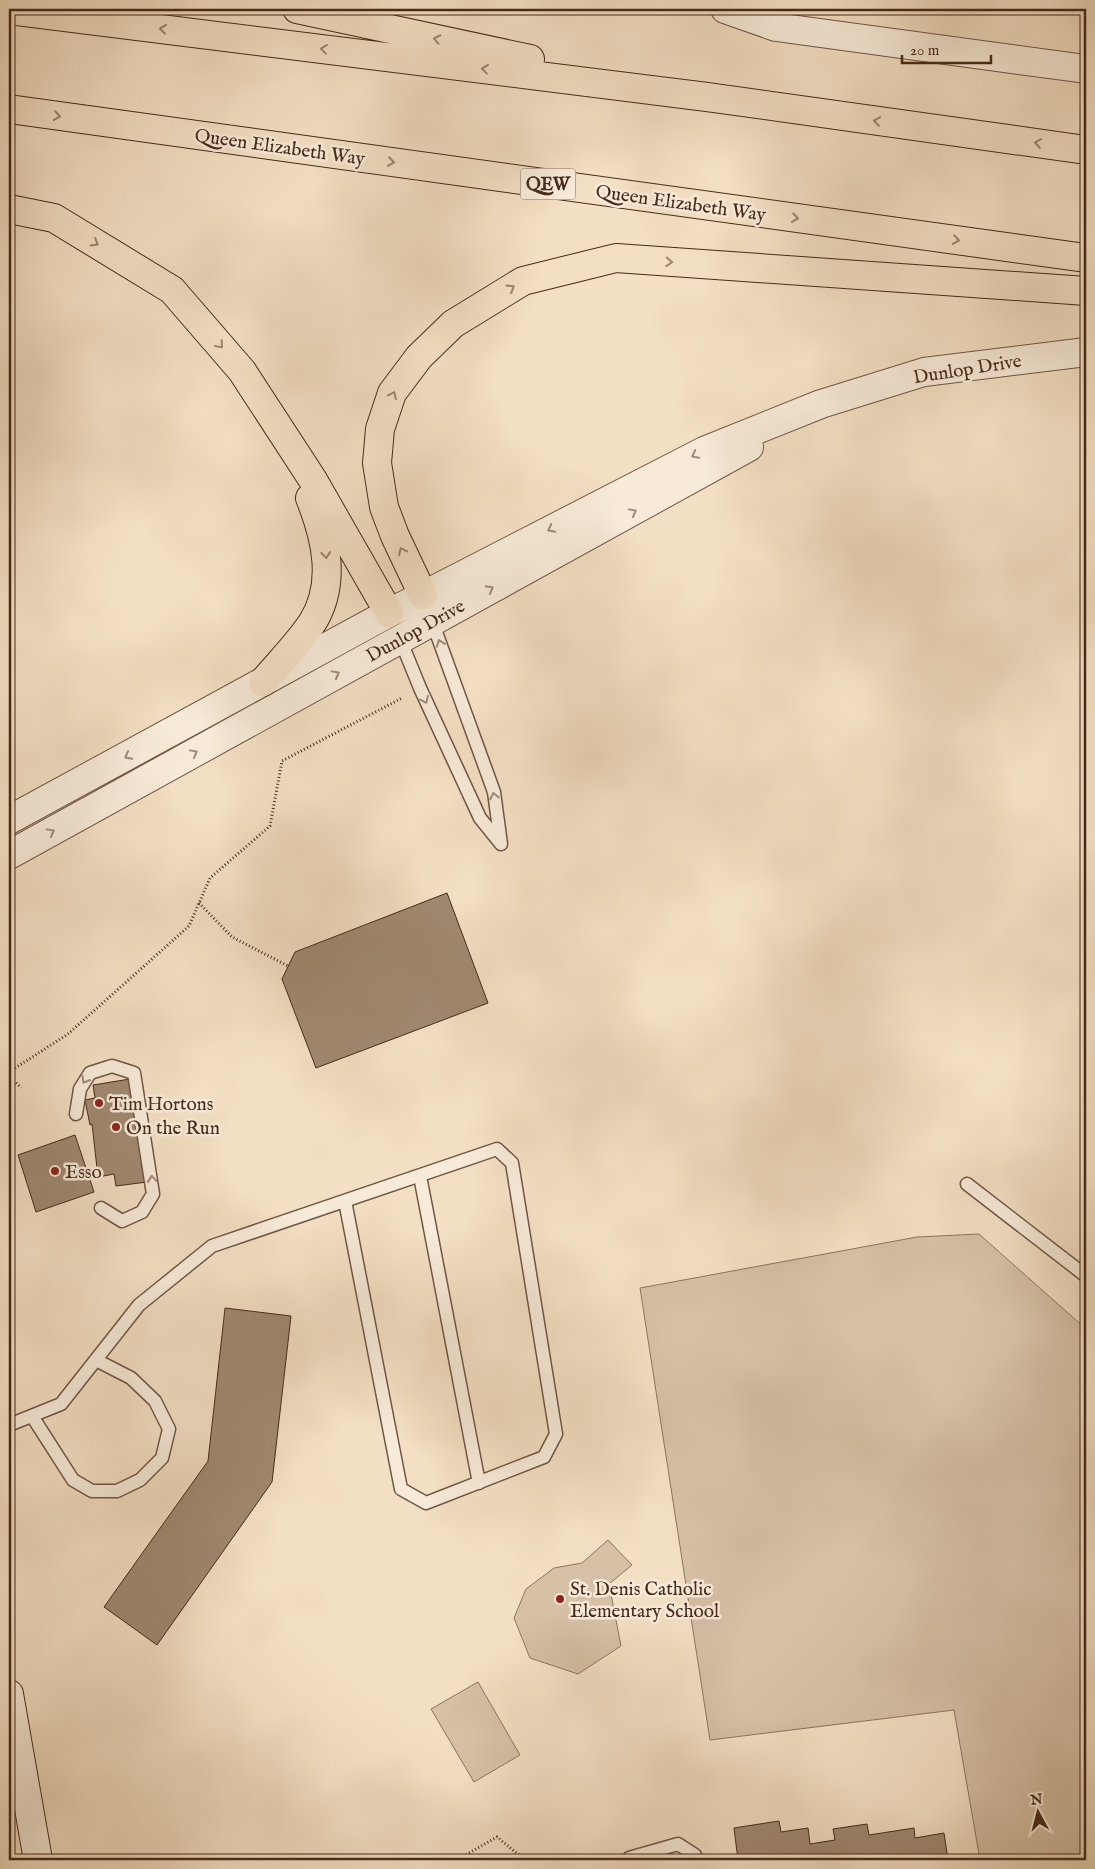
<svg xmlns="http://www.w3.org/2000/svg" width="1095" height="1869" font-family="'IM FELL English',serif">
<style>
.green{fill:#d6c0a6;stroke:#8e7460}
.building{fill:#a08871;stroke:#462919}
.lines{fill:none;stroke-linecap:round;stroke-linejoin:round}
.service-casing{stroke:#715644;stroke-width:15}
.tertiary-casing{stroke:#715644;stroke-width:30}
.secondary-casing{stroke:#462919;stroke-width:30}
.motorway-casing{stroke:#462919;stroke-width:30}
.path{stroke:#462919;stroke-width:3;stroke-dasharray:1 2.5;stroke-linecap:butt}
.service{stroke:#f7ead8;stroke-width:12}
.tertiary{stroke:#f7ead8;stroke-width:28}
.secondary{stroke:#f7ead8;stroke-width:28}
.motorway{stroke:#f3dfc3;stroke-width:28}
.oneway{stroke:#9c846e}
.oneway2{stroke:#9e8a78}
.poi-dot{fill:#8f2418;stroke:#f7ead8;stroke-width:2}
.labels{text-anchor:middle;stroke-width:5;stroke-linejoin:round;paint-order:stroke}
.shield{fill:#f7ead8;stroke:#7b6352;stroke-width:1}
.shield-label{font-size:18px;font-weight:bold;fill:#462919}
.street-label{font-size:19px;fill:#462919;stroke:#f7ead8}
.poi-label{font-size:19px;fill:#462919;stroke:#f7ead8;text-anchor:start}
</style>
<rect width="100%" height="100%" fill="#f3dfc3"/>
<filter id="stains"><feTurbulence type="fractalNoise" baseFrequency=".004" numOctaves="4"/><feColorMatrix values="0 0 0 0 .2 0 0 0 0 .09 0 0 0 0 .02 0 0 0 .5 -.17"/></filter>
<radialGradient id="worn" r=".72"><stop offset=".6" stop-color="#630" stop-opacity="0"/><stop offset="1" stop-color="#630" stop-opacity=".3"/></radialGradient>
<path class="green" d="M979 1234 1086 1329V1860H980L954 1710 710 1740 640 1288 917 1237Z
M608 1540 632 1565 609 1584 621 1646 578 1674 530 1658 514 1618 526 1589 554 1568 582 1563Z
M478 1682 520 1755 474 1782 431 1709Z"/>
<path class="building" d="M447 893 488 1003 316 1068 282 979 295 952Z
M130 1079 147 1182 116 1186 114 1174 98 1177 92 1124 90 1125 85 1100 95 1098 93 1085Z
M75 1135 94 1192 36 1212 18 1155Z
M225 1308 291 1316 272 1482 157 1645 104 1607 208 1461Z
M779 1821 781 1832 808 1828 810 1844 835 1840 833 1829 867 1824 869 1835 914 1828 915 1838 944 1833 948 1860H738L734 1828Z"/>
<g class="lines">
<defs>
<path id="service" d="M432 621 494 792 501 844
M400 639 420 688 480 818 501 844
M76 1114 80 1089 90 1073 112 1066 134 1073 153 1194 142 1212 122 1221 101 1208
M420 1176 479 1483
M967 1184 1086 1276
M32 1416 73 1480 92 1491H117L140 1480 162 1458 169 1429 155 1401 131 1378 96 1360
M9 1425 61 1404 139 1305 212 1246 497 1149 512 1163 556 1434 544 1457 426 1503 401 1489 345 1201
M628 1860 629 1858 678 1844 695 1855V1860"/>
<path id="tertiary" d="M725 9 776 27 1086 69
M9 820 389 613 704 451 821 404 924 372 1086 352
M9 855 749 447"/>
<path id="secondary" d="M9 1694 38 1860"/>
<path id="motorway" d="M297 9 530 59
M9 10 707 97 1086 150
M9 109 1086 258
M9 209 54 218 172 290 242 371 313 480 389 613
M423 595 395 536 384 507 377 463 380 429 392 393 419 357 453 324 523 281 616 258 1086 291
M263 682C279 663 298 644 312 623 337 584 326 538 310 498"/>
</defs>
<use href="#service" class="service-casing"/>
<use href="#tertiary" class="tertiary-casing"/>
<use href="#secondary" class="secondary-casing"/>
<use href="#motorway" class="motorway-casing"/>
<path class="path" d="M199 903 232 937 288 966
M9 1072 68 1034 189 926 210 878 270 826 282 761 402 698
M9 1075 21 1088
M457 1860 497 1837 525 1860"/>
<use href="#service" class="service"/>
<use href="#tertiary" class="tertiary"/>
<use href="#secondary" class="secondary"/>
<use href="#motorway" class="motorway"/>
</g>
<defs><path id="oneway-chevron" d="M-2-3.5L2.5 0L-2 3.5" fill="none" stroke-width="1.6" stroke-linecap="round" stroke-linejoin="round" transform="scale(1.25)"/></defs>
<g class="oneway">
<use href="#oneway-chevron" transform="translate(163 29) rotate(-173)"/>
<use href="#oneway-chevron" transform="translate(437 39) rotate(-168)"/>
<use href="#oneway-chevron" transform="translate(324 49) rotate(-173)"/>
<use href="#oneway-chevron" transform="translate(485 69) rotate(-173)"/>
<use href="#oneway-chevron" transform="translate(57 116) rotate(8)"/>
<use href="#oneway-chevron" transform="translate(877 121) rotate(-172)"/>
<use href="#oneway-chevron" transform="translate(1038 143) rotate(-172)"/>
<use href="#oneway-chevron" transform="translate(391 162) rotate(8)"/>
<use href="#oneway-chevron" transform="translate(795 218) rotate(8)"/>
<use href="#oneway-chevron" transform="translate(956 240) rotate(8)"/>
<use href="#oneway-chevron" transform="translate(95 243) rotate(31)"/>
<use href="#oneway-chevron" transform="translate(669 262) rotate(4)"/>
<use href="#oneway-chevron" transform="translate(511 288) rotate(-32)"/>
<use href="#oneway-chevron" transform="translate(220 345) rotate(49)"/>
<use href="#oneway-chevron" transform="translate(393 395) rotate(-64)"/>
<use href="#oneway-chevron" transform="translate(402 551) rotate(-115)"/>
<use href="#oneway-chevron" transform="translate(326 555) rotate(83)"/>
</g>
<g class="oneway2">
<use href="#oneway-chevron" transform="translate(695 455) rotate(153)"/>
<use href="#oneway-chevron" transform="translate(633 512) rotate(-29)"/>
<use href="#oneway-chevron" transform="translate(551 529) rotate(153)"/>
<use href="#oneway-chevron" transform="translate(490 589) rotate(-28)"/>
<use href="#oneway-chevron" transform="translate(440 643) rotate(-110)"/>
<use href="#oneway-chevron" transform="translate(336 674) rotate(-29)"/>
<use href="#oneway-chevron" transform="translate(425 700) rotate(65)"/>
<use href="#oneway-chevron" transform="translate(194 753) rotate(-29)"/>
<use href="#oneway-chevron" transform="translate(128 756) rotate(152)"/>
<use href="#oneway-chevron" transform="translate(494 796) rotate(-101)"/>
<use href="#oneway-chevron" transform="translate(51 832) rotate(-29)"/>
<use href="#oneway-chevron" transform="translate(85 1080) rotate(120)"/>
<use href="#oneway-chevron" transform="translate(152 1179) rotate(-95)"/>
</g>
<g class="poi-dot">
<circle cx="99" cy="1103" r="5"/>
<circle cx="116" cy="1127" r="5"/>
<circle cx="55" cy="1171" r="5"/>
<circle cx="560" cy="1599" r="5"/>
</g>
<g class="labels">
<rect class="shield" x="520.5" y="168.5" width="55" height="31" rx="4"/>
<g class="shield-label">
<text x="548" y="190">QEW</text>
</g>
<g class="street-label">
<text transform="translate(280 146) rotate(8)" y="7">Queen Elizabeth Way</text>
<text transform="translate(681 202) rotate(8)" y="7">Queen Elizabeth Way</text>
<text transform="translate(967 368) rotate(-9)" y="7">Dunlop Drive</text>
<text transform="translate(415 630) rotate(-29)" y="7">Dunlop Drive</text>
</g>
<g class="poi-label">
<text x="109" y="1110">Tim Hortons</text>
<text x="126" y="1134">On the Run</text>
<text x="65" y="1178">Esso</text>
<text x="570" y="1595">St. Denis Catholic<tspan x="570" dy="22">Elementary School</tspan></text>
</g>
</g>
<rect width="1095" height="1869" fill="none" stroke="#f3dfc3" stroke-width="30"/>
<rect x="10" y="10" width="1075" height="1849" fill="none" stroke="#462919" stroke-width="2.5"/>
<rect x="15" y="15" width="1065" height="1839" fill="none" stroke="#462919"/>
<g transform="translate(1038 1812) rotate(353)" stroke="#f7ead8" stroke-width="4" paint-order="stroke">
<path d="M0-4L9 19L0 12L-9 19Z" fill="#462919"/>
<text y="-8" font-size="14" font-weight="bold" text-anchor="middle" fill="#462919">N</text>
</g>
<path d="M902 55v8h89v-8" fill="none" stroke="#462919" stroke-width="2.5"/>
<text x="910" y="55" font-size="15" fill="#462919" stroke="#f7ead8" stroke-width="4" paint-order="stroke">20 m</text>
<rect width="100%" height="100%" filter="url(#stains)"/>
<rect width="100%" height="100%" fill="url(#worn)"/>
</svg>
